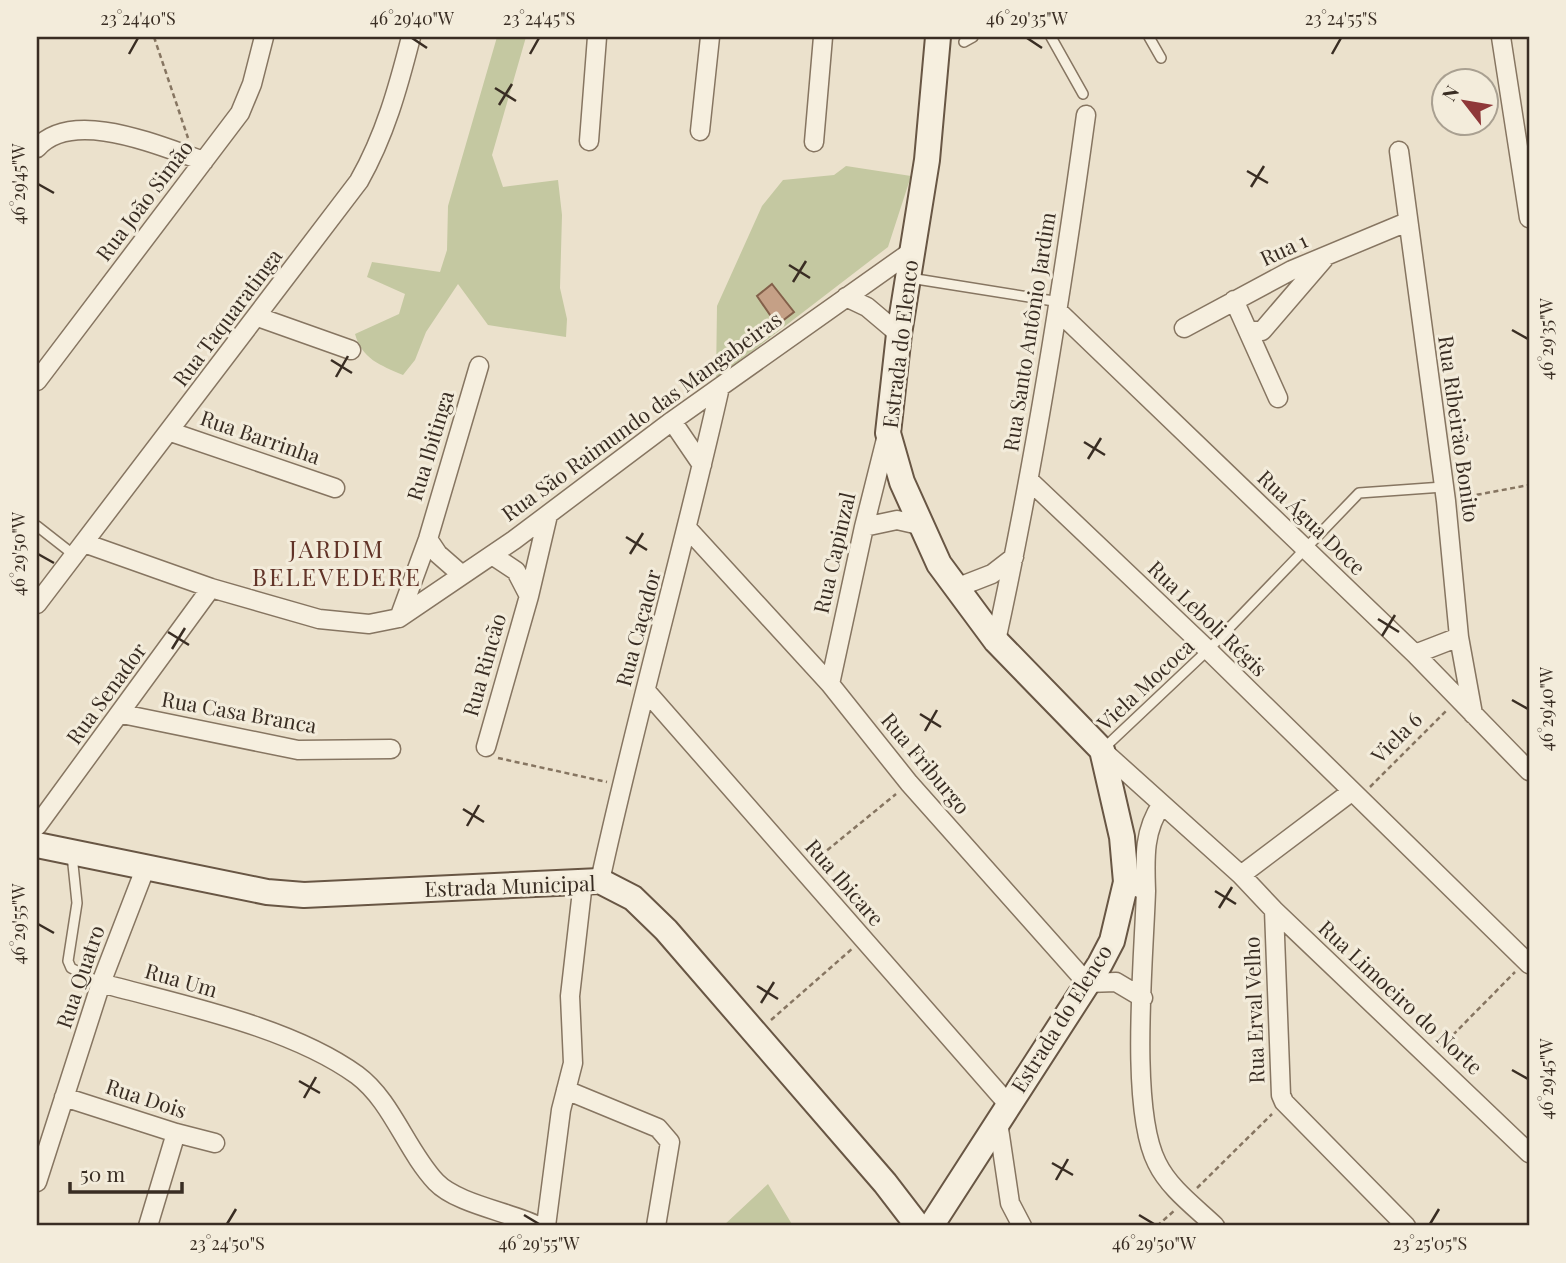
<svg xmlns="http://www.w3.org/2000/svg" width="1566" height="1263" font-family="'Playfair Display',serif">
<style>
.green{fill:#c4c8a1}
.building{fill:#c5a086;stroke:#83604a;stroke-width:2}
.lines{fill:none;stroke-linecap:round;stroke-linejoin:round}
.lane-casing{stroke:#867561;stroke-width:12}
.street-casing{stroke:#867561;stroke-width:21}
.secondary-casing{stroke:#685644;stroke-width:28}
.path{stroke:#867561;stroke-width:2.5;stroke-dasharray:5 3.5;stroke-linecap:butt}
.lane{stroke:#f6efdf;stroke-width:9}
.street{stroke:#f6efdf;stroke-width:18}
.secondary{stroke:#f6efdf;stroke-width:24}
.ticks{fill:none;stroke:#392d23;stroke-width:2.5}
.labels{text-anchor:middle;stroke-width:6;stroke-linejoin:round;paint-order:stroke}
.street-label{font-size:21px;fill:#392d23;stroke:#f3ecdb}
.quarter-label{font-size:24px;letter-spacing:2px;fill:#613327;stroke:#f3ecdb}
.neatline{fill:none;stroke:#392d23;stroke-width:2.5}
.ticks-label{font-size:18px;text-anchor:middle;fill:#392d23}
</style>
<rect width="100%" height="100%" fill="#ebe1cc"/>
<path class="green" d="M497 37H526L492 155 503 187 558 180 562 215 560 288 567 319 566 337 488 325 458 284 426 332 415 360 403 375C380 365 362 359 355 334L399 314 405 294 367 277 372 262 440 272 447 250 448 206Z
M846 166 911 176 888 247 716 379 717 306 762 206 783 180 834 175Z
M768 1184 793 1226H723Z"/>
<path class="building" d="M772 284 794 312 777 325 757 296Z"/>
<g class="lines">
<defs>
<path id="lane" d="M1051 37 1083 94
M1149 37 1161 58
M964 42 973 37
M910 278 1060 302
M37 526 74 555
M1103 749 1208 650 1359 493 1443 487
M72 855 77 903 68 961 71 968 101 983"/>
<path id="street" d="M1501 37 1529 218
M700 131 710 37
M589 141 597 37
M814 142 823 37
M37 148C73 107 161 147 204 161
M1399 151 1446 501 1459 637 1473 714
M846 297 867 307 899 334
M1234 300 1278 398
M1059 312 1415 654 1529 771
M258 317 351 350
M1184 328 1292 270 1407 222
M1248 331H1262L1324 259
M37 381 240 113 252 84 264 37
M672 421 702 465
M171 432 335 488
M1030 481 1208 650 1529 964
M864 527 897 520 919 525
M688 529 830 684 909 783 1087 983 1116 982 1143 998
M428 539 438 554 462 575
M84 543 211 588 319 619 369 624 399 618 514 540 672 421 912 251
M492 555 516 571 529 596
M956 588 992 574 1014 557
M37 604 359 181C385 135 398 88 411 37
M399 618 428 539 479 366
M996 641C1034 467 1062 291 1086 115
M1415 654 1459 637
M830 684 864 527 887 435
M646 691 1008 1104
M122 714 298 750 391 749
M486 747 529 596 548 515
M1102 750 1241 875 1274 910 1529 1153
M37 826 211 588
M1241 875 1351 792
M600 881C636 715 683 552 720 387
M1126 882 1146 891C1144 956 1129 1109 1157 1163 1169 1188 1195 1207 1215 1226
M1146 891C1145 860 1143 831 1162 804
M1274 910 1281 1095 1284 1102 1406 1226
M101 983C181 1005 289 1026 357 1075 392 1101 406 1150 436 1182 457 1204 510 1212 538 1226
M566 1090 658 1128 670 1142 656 1226
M64 1097 176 1133 215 1143
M998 1122 1010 1203 1022 1226
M37 1182 101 983 145 869
M148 1226 176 1133
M546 1226 561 1110 573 1063 570 996 583 882"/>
<path id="secondary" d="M37 845 267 892 304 895 600 881 633 898 666 930 885 1183 918 1226
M931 1226 1100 964 1112 941 1126 882 1122 837 1102 750 996 641 939 564 902 482 888 433 899 334 927 160 938 37"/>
</defs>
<use href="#lane" class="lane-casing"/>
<use href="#street" class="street-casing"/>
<use href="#secondary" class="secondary-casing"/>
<path class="path" d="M154 37 188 138
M1460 498 1529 485
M498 758 607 782
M1370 787 1447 710
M814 861 896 794
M771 1020 853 948
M1441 1047 1515 972
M1197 1188 1272 1114
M1157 1226 1175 1210"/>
<use href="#lane" class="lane"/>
<use href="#street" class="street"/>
<use href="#secondary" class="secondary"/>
</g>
<path class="ticks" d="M412 38 427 48M1027 38 1042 48M129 54 138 38M530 54 539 38M1332 54 1341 38M495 88 516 101M499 105 512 84M1247 171 1268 183M38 184 54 193M1251 187 1264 166M789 265 810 278M793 282 806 261M1512 330 1528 339M331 360 352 373M336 377 348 356M1084 442 1105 455M1088 459 1101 438M626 537 647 550M38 554 54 563M630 554 643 533M1378 619 1399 632M168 632 189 645M1382 636 1395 615M172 649 185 628M1512 700 1528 709M920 714 941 727M925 731 937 710M463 809 484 822M467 826 479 805M1215 891 1236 904M1219 908 1232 887M38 924 54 933M757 986 778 999M761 1003 774 982M1512 1070 1528 1079M299 1081 320 1093M304 1098 316 1077M1052 1163 1073 1175M1056 1180 1068 1159M524 1215 539 1224M1139 1215 1154 1224M227 1224 236 1209M1430 1224 1439 1209"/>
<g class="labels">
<g class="street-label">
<text transform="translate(145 201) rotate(-53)" y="7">Rua João Simão</text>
<text transform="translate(1284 250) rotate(-25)" y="7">Rua 1</text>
<text transform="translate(228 318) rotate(-53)" y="7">Rua Taquaratinga</text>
<text transform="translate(1030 332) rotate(-81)" y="7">Rua Santo Antônio Jardim</text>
<text transform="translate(901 344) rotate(-83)" y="7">Estrada do Elenco</text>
<text transform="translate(642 417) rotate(-36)" y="7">Rua São Raimundo das Mangabeiras</text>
<text transform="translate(1458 429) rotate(82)" y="7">Rua Ribeirão Bonito</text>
<text transform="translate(260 438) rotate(19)" y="7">Rua Barrinha</text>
<text transform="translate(431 446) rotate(-73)" y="7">Rua Ibitinga</text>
<text transform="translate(1311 523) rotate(44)" y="7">Rua Água Doce</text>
<text transform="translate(835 553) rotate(-77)" y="7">Rua Capinzal</text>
<text transform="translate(1207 619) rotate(44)" y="7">Rua Leboli Régis</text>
<text transform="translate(639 628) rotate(-75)" y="7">Rua Caçador</text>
<text transform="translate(485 665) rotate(-74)" y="7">Rua Rincão</text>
<text transform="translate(1146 685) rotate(-43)" y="7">Viela Mococa</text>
<text transform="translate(107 694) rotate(-54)" y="7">Rua Senador</text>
<text transform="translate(239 713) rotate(10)" y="7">Rua Casa Branca</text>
<text transform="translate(1397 738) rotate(-45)" y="7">Viela 6</text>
<text transform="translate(925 764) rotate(50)" y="7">Rua Friburgo</text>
<text transform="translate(844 883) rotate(49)" y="7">Rua Ibicare</text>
<text transform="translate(510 887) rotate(-2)" y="7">Estrada Municipal</text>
<text transform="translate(81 977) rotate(-71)" y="7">Rua Quatro</text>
<text transform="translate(181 981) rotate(16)" y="7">Rua Um</text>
<text transform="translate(1400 998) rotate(43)" y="7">Rua Limoeiro do Norte</text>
<text transform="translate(1255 1010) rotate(-92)" y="7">Rua Erval Velho</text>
<text transform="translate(1062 1019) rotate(-58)" y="7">Estrada do Elenco</text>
<text transform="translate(146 1099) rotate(18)" y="7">Rua Dois</text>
</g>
<g class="quarter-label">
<text x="337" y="558">JARDIM<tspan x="337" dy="28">BELEVEDERE</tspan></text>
</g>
</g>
<rect width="1566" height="1263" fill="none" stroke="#f3ecdb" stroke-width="77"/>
<g transform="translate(1465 102) rotate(301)"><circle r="33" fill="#f3ecdb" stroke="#a9a091" stroke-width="2"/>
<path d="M0-5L12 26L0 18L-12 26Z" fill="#8f3839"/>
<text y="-10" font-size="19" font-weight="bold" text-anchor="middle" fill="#392d23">N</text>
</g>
<path d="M70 1182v10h112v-10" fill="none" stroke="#392d23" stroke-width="3.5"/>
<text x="80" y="1182" font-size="21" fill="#392d23" stroke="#f3ecdb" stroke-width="5" paint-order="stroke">50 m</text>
<rect x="38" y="38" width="1490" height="1186" class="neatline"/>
<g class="ticks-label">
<text x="138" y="25">23°24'40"S</text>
<text x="412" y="25">46°29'40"W</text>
<text x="539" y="25">23°24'45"S</text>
<text x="1027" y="25">46°29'35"W</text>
<text x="1341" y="25">23°24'55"S</text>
<text transform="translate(19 184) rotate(-90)" y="6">46°29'45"W</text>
<text transform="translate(1547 339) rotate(-90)" y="6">46°29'35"W</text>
<text transform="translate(19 554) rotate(-90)" y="6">46°29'50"W</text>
<text transform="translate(1547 709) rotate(-90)" y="6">46°29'40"W</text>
<text transform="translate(19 924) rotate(-90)" y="6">46°29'55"W</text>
<text transform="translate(1547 1079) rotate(-90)" y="6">46°29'45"W</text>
<text x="227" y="1250">23°24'50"S</text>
<text x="539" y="1250">46°29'55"W</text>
<text x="1154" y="1250">46°29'50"W</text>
<text x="1430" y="1250">23°25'05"S</text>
</g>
</svg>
